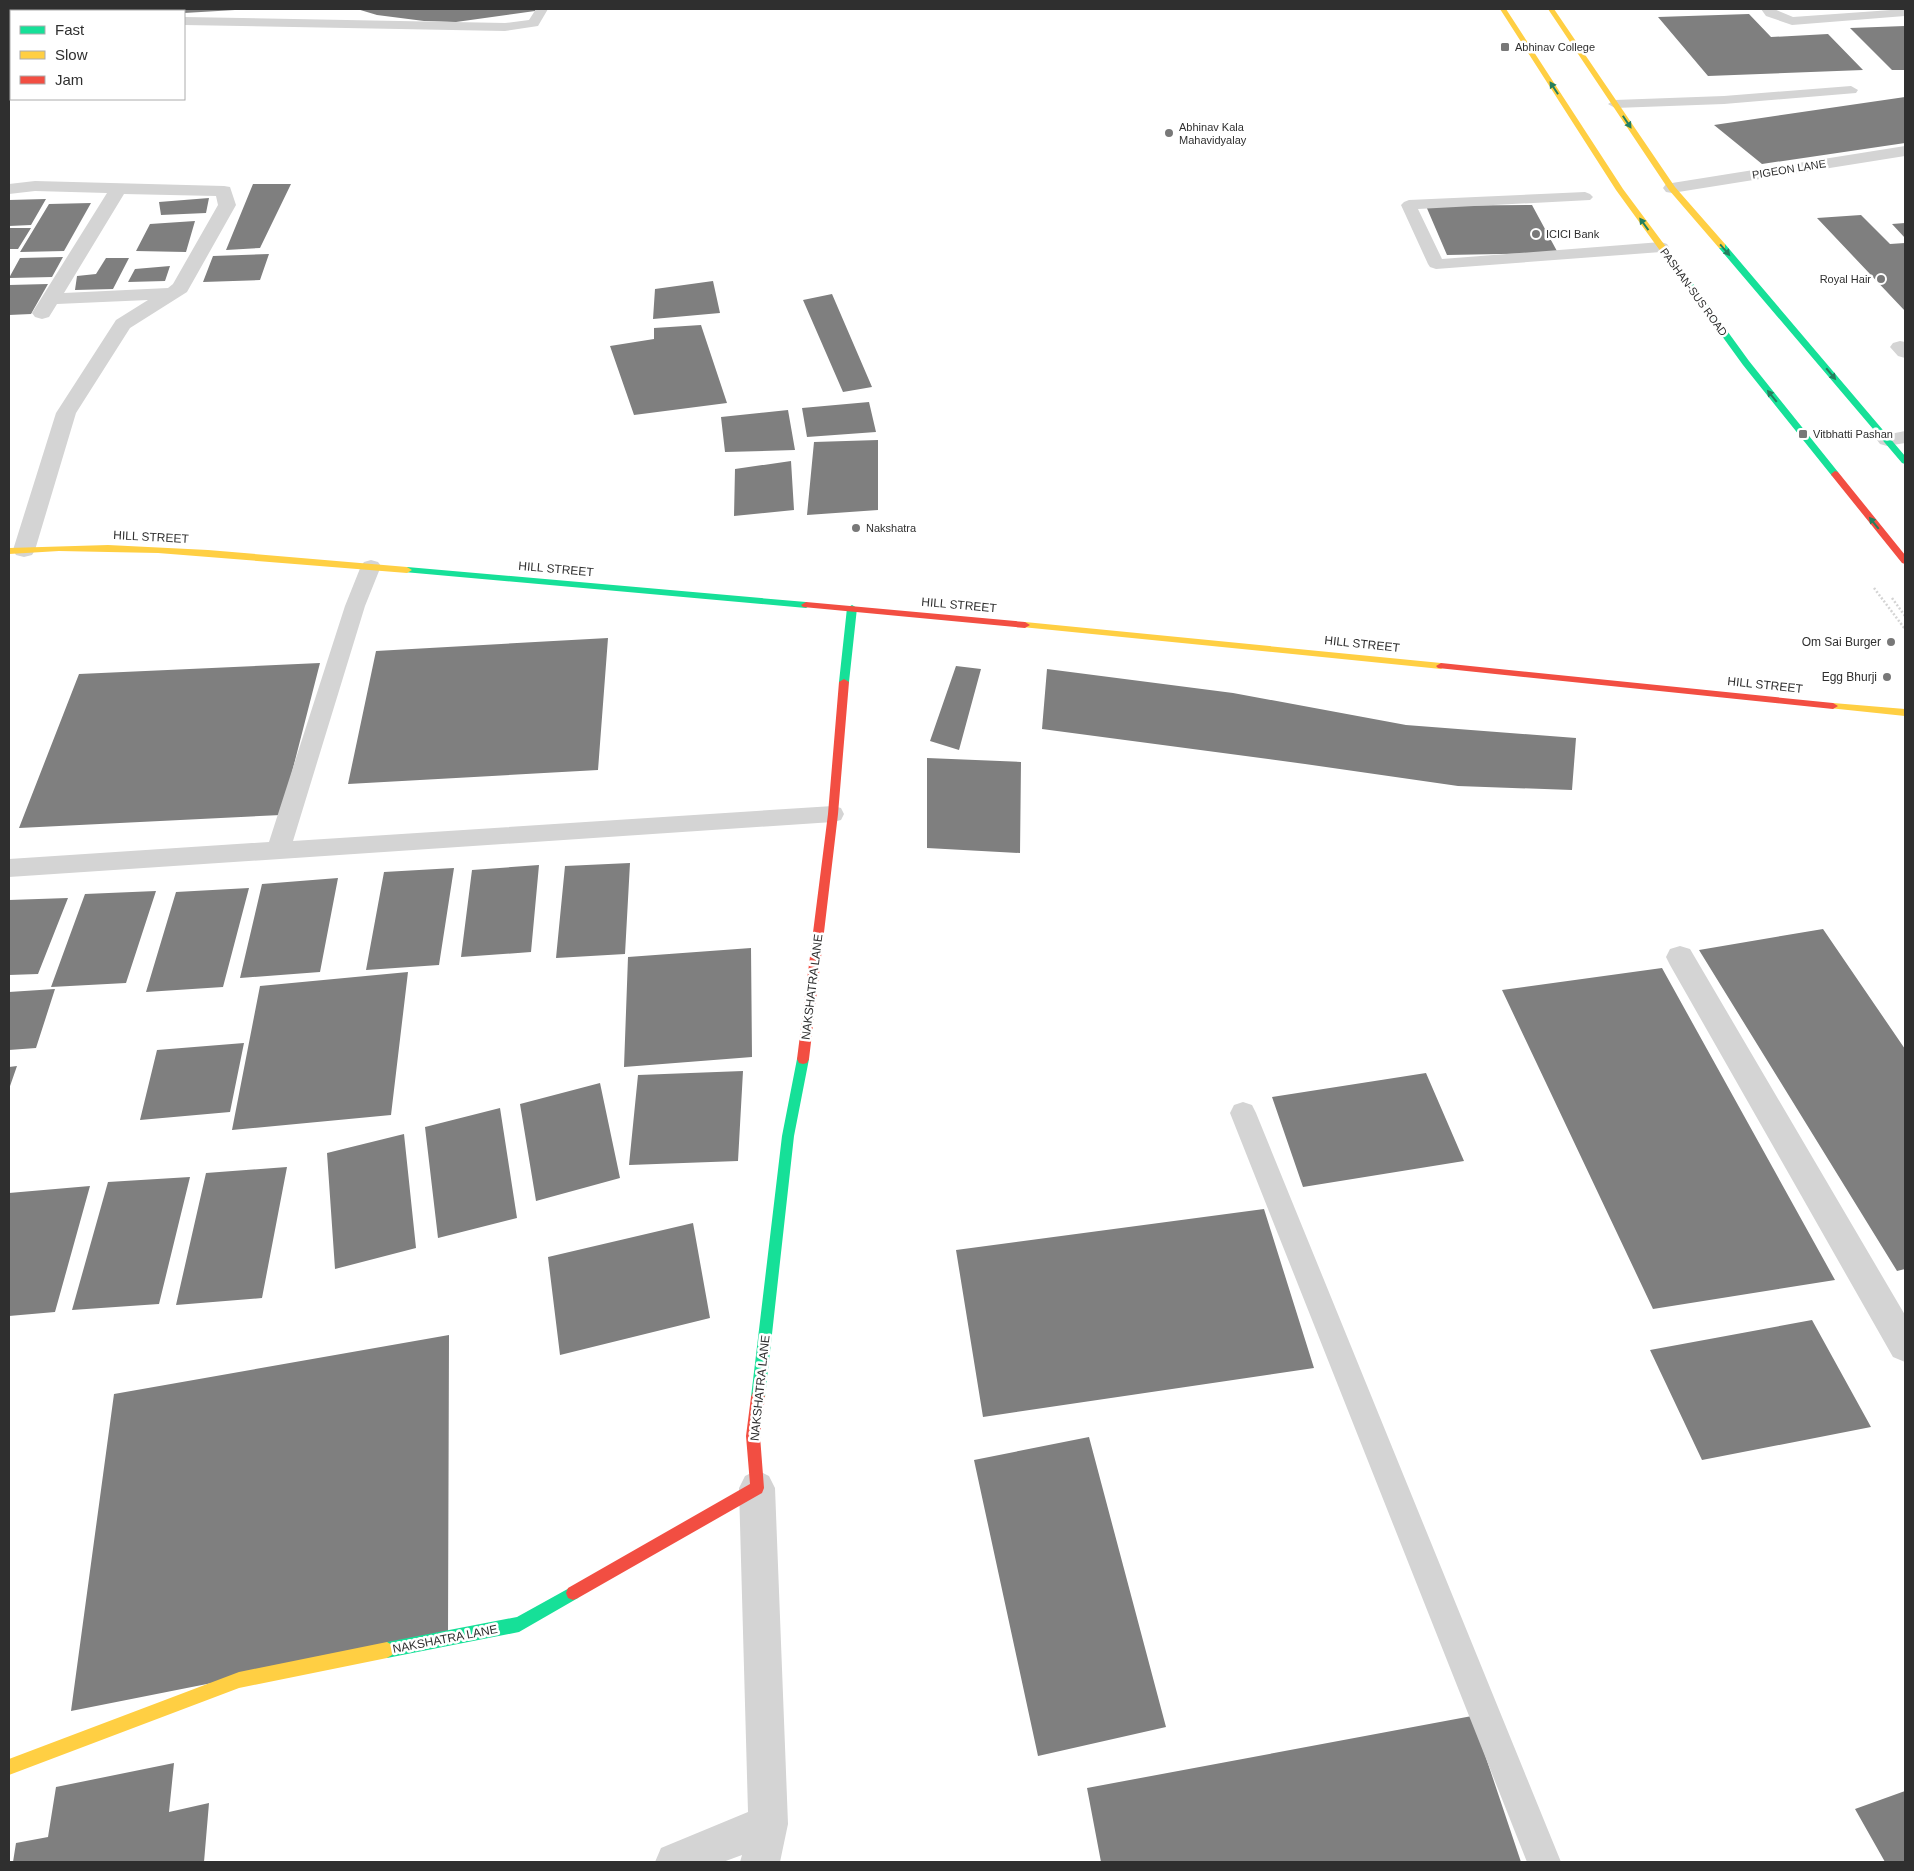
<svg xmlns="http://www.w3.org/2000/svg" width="1914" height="1871" font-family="Arial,sans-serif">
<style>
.building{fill:#7f7f7f}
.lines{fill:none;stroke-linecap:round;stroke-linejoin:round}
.path{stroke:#d4d4d4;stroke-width:2.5;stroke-dasharray:2 2;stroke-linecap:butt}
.lane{fill:#d4d4d4;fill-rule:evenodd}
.street{fill:#d4d4d4;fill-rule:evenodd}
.fast{fill:#16e098;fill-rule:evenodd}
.slow{fill:#ffcf43;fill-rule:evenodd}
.jam{fill:#f24e42;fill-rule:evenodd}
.oneway{fill:#247f5e}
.poi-dot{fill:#787878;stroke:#fff;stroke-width:2}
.labels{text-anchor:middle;stroke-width:5;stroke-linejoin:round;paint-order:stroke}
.far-poi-label{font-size:11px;fill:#2f2f2f;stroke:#fff;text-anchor:start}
.far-street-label{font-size:11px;fill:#2f2f2f;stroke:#fff}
.street-label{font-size:12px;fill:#2f2f2f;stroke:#fff}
.poi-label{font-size:12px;fill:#2f2f2f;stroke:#fff;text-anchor:end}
</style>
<rect width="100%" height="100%" fill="#fff"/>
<path class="building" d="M147 9H235V10L184 13V11H157Z
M357 9H536L535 11 456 22 424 21 377 15Z
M1749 14 1771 37 1828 34 1863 70 1708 76 1658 17Z
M1905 26V70H1892L1850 28Z
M1905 97V143L1762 164 1714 125Z
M253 184H291L260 248 226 250Z
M209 198 206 213 161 215 159 202Z
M46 199 31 225 9 226V200Z
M91 203 64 251 20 252 49 204Z
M1532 205 1558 253 1447 255 1426 206Z
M1861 215 1890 244 1905 243V311L1817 218Z
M195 221 186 252 136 251 150 224Z
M1905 223V238L1892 224Z
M9 228H31L18 249H9Z
M269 254 260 280 203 282 213 256Z
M63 257 52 277 9 278 20 258Z
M106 258H129L113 289 75 290 77 276 96 274Z
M170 266 165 281 128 282 135 269Z
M713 281 720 313 653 319 655 289Z
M48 284 31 314 9 315V285Z
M832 294 872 387 843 392 803 300Z
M701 325 727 403 634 415 610 346 654 339V328Z
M869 402 876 432 807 437 802 408Z
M788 410 795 450 725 452 721 417Z
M878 440V510L807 515 814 442Z
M791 461 794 510 734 516 735 469Z
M608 638 598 770 348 784 376 651Z
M320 663 281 815 19 828 79 674Z
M956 666 981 669 959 750 930 741Z
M1047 669 1233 693 1406 725 1576 738 1572 790 1458 786 1305 764 1042 729Z
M927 758 1021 762 1020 853 927 848Z
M630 863 625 954 556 958 565 866Z
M539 865 531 952 461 957 472 870Z
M454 868 439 965 366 970 384 872Z
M338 878 320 972 240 978 262 884Z
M249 888 223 987 146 992 176 892Z
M156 891 126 983 51 987 85 894Z
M68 898 38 974 9 975V900Z
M1823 929 1905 1049V1269L1897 1271 1699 950Z
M751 948 752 1057 624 1067 628 957Z
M1662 968 1835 1280 1653 1309 1502 990Z
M408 972 391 1115 232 1130 260 986Z
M55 989 36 1048 9 1050V992Z
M244 1043 230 1112 140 1120 157 1050Z
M17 1066 9 1089V1067Z
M743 1071 738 1161 629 1165 638 1075Z
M1426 1073 1464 1161 1303 1187 1272 1097Z
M600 1083 620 1178 536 1201 520 1104Z
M500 1108 517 1218 438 1238 425 1127Z
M404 1134 416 1248 335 1269 327 1153Z
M287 1167 262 1298 176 1305 206 1173Z
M190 1177 159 1304 72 1310 108 1182Z
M90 1186 55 1312 9 1316V1193Z
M1264 1209 1314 1368 983 1417 956 1250Z
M693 1223 710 1318 560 1355 548 1257Z
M1812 1320 1871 1427 1702 1460 1650 1350Z
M449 1335 448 1636 71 1711 114 1394Z
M1089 1437 1166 1727 1038 1756 974 1460Z
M1472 1716 1521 1862H1101L1087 1788Z
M174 1763 169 1812 209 1803 204 1862H13L16 1843 48 1837 56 1787Z
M1905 1791V1862H1885L1855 1809Z"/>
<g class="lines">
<path class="path" d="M1874 588 1905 629
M1892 598 1905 616"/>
<path class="lane" d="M9 9 16 11H11V18L9 17Z
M57 9H71L70 11H56Z
M536 9H548L538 26 505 31 184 25V17L505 23 529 20Z
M1761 9H1774L1793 17 1905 9V16L1792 25 1766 16Z
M1851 86 1858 90 1856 93 1724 104 1615 108 1608 104 1615 100 1724 96Z
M1585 192 1590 194 1593 197 1590 200 1418 209 1442 259 1661 242 1667 244 1669 247 1667 250 1661 252 1436 269 1430 267 1428 264 1401 205 1404 202 1409 200Z
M371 560 378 562 381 566 365 606 293 841 833 806 841 808 844 814 841 820 833 822 9 877V859L269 842 345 606 361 566 364 562Z
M1243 1102 1252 1105 1256 1113 1561 1862H1527L1230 1113 1234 1105Z"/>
<path class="street" d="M1905 146V156L1672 193 1666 192 1663 188 1666 184 1672 183Z
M35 181 224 186 230 187 236 205 187 292 130 328 76 413 35 550 32 555 24 557 16 555 13 550 56 413 116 320 148 300 57 304 49 317 42 319 35 317 32 313 107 193 35 191 9 194V184ZM124 194 216 196 218 205 173 284 168 288 64 293Z
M1900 341 1905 342V358L1898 356 1890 347 1893 343Z
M1905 431V443L1887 446 1880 444 1877 440 1880 436Z
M1680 946 1690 949 1905 1315V1362L1893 1357 1670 965 1666 957 1670 949Z
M757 1470 769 1476 775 1488 788 1824 780 1862H740L742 1855 723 1862H655L661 1848 748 1812 739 1488 745 1476Z"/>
<path class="fast" d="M1719 244H1725L1905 456V464L1902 463 1719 248Z
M1669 259H1675L1749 361 1838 472V476H1832L1743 365 1669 263Z
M407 567 806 602 811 605 806 608 404 572V568Z
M852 605 857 608 849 682 844 685 839 682 847 608Z
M803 1054 807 1055 809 1059 794 1136 765 1397 763 1402 758 1404 753 1402 751 1397 782 1136 797 1059 799 1055Z
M573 1586 578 1588 580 1593 578 1598 519 1632 387 1658 382 1655 379 1650 382 1645 387 1642 517 1617Z"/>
<path class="slow" d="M1500 9H1506L1623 189 1675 259V263H1669L1616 190Z
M1548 9H1554L1675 187 1725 244V248H1719L1669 190Z
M108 545 208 550 407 567 412 570 407 573 158 553 59 551 9 554V548Z
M1025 622 1441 663 1446 666 1441 669 1022 627 1020 625Z
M1833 703 1905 709V716L1829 708 1828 706Z
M387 1642 392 1645 395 1650 392 1655 387 1658 239 1688 9 1775V1759L239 1672Z"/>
<path class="jam" d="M1835 471 1838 472 1905 555V564L1902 563 1832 476 1831 474Z
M806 602 1025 622 1030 625 1025 628 803 607 801 605Z
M1441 663 1833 703 1838 706 1833 709 1438 668 1436 666Z
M844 679 849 682 838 814 809 1059 807 1063 803 1064 799 1063 797 1059 828 814 839 682Z
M758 1390 763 1392 765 1397 760 1436 764 1488 762 1493 578 1598 573 1600 568 1598 566 1593 568 1588 750 1484 746 1436 751 1397 753 1392Z"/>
</g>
<defs><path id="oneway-solid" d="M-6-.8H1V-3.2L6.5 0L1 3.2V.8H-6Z" transform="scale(1.25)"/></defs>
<g class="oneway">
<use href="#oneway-solid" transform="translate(1554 88) rotate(-123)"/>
<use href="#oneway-solid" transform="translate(1627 122) rotate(56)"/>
<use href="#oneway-solid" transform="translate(1644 224) rotate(-126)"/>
<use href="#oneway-solid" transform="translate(1725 250) rotate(49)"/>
<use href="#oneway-solid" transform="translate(1831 374) rotate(50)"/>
<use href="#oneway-solid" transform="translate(1772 396) rotate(-129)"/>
<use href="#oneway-solid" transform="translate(1874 523) rotate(-129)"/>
</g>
<g class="poi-dot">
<rect x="1500" y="42" width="10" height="10" rx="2.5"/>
<circle cx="1169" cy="133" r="5"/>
<circle cx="1536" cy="234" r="5"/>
<circle cx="1881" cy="279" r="5"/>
<rect x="1798" y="429" width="10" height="10" rx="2.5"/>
<circle cx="856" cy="528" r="5"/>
<circle cx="1891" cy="642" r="5"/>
<circle cx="1887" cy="677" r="5"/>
</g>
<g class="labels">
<g class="far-poi-label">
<text x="1515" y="51">Abhinav College</text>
<text x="1179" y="131">Abhinav Kala<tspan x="1179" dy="13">Mahavidyalay</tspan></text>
<text x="1546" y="238">ICICI Bank</text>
<text x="1871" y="283" text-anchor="end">Royal Hair</text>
<text x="1813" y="438">Vitbhatti Pashan</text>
<text x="866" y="532">Nakshatra</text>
</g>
<g class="far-street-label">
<text transform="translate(1789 169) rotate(-9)" y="4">PIGEON LANE</text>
<text transform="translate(1694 292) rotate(54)" y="4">PASHAN-SUS ROAD</text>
</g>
<g class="street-label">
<text transform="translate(151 537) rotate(3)" y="4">HILL STREET</text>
<text transform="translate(556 569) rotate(5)" y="4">HILL STREET</text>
<text transform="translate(959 605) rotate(5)" y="4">HILL STREET</text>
<text transform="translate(1362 644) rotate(6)" y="4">HILL STREET</text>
<text transform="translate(1765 685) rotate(6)" y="4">HILL STREET</text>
<text transform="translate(812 987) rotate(-83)" y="4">NAKSHATRA LANE</text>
<text transform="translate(760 1388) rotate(-84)" y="4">NAKSHATRA LANE</text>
<text transform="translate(445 1639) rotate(-11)" y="4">NAKSHATRA LANE</text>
</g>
<g class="poi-label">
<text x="1881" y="646">Om Sai Burger</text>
<text x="1877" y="681">Egg Bhurji</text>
</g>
</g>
<rect width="1914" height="1871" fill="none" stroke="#2f2f2f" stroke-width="20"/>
<rect x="10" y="10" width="175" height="90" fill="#ffffff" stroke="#acacac"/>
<rect x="20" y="26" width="25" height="8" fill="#16e098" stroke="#acacac"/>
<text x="55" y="35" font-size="15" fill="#2f2f2f">Fast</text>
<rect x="20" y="51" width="25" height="8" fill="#ffcf43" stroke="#acacac"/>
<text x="55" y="60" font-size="15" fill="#2f2f2f">Slow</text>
<rect x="20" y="76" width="25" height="8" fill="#f24e42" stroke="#acacac"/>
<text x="55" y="85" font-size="15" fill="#2f2f2f">Jam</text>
</svg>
